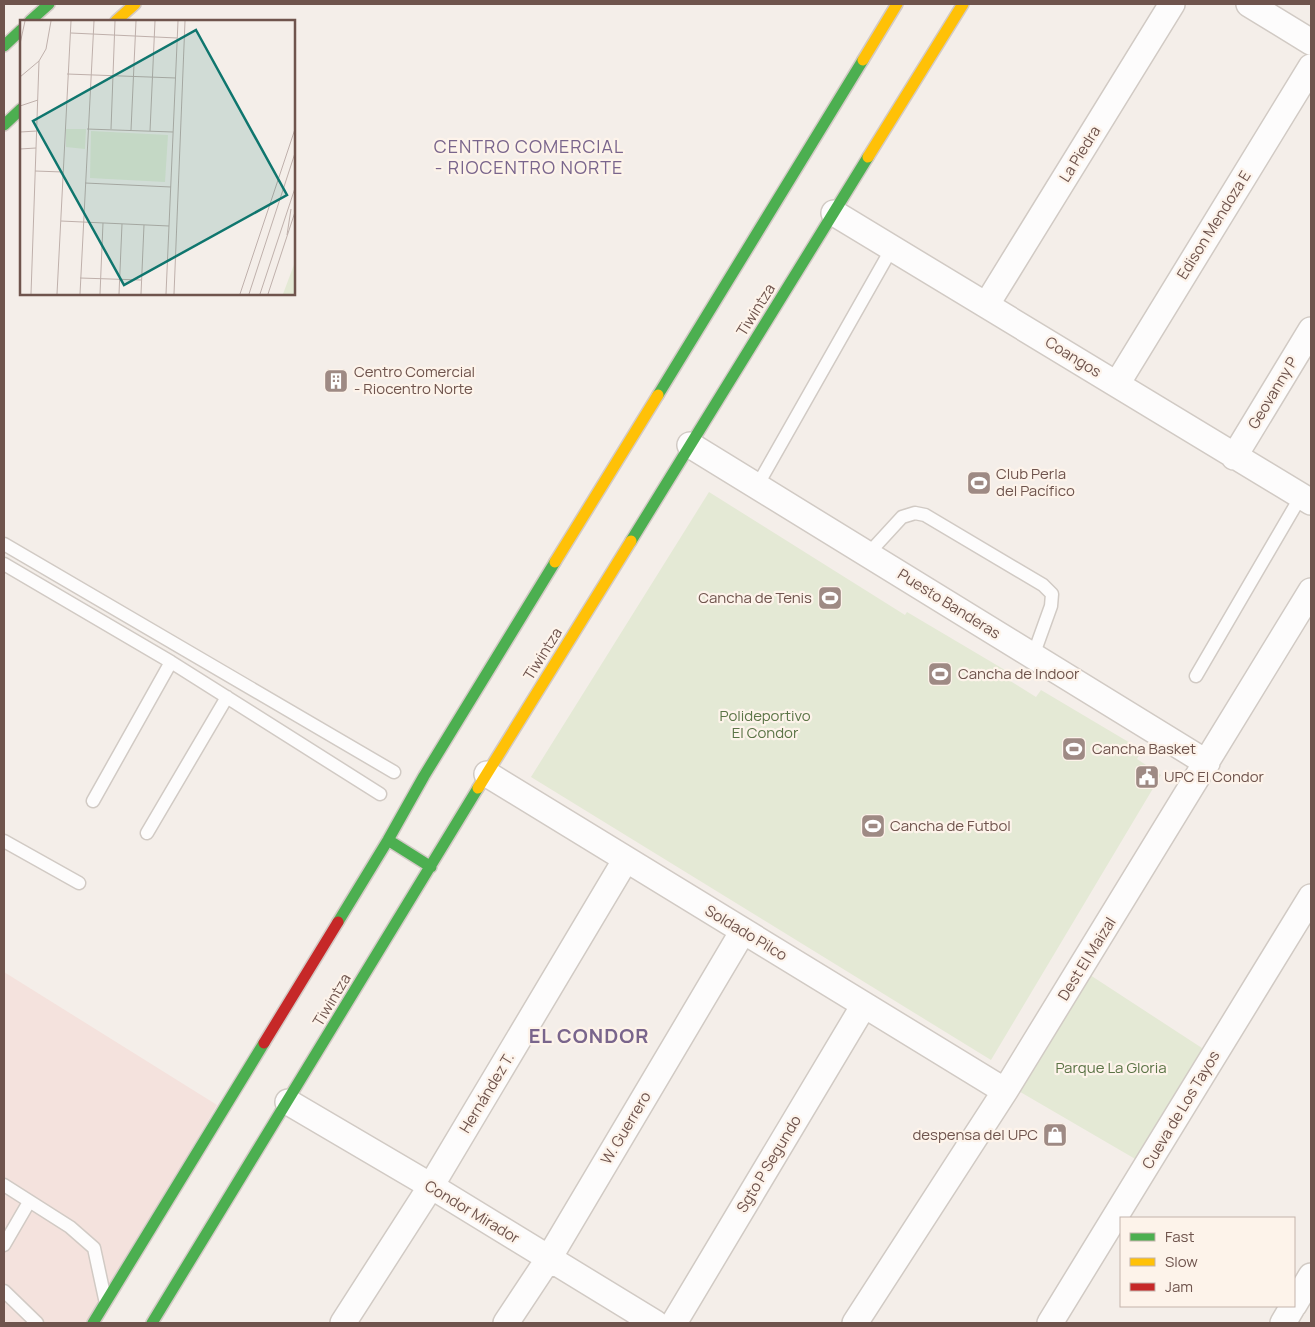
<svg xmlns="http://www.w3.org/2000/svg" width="1315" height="1327" font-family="Manrope,sans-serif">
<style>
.commercial{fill:#f4e2dd}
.green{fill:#e4e9d5}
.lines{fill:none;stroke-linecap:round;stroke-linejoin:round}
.lane-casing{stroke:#d1cac4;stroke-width:15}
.street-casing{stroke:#d1cac4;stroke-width:28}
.fast-casing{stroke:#d3cac6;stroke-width:14}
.slow-casing{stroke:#d3cac6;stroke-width:14}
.jam-casing{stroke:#d3cac6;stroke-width:14}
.lane{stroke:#fdfcfc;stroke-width:12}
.street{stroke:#fdfcfc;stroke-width:25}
.fast{stroke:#4caf50;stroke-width:11}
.slow{stroke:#ffc107;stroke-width:11}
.jam{stroke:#c62828;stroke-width:11}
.labels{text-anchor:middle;stroke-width:4.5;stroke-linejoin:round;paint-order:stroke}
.street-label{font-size:15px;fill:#6f544d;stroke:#fdf3ea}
.poi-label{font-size:15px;fill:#6f544d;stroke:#fdf3ea;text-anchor:start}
.park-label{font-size:15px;fill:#5b7446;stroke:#fdf3ea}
.quarter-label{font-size:18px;letter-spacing:1px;fill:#79658c;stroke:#fdf3ea}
.district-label{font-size:20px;font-weight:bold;letter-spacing:1px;fill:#79658c;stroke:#fdf3ea}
.inset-road{fill:none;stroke:#bfb0ab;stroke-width:1}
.view{fill:#0f766e;fill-opacity:0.15;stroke:#0f766e;stroke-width:2.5}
.inset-edge{fill:none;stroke:#6f544d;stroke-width:2.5}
</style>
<rect width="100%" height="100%" fill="#f4eee9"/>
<path class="commercial" d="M4 972 217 1105 90 1323H4Z"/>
<path class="green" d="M709 492 905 615 907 612 1010 673 1007 679 1036 697 1041 690 1142 750 1137 759 1161 775 991 1060 531 777Z
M1087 973 1205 1050 1137 1160 1015 1089Z"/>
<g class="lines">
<defs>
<path id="lane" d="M757 486 892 248
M4 544 394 772
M868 554 902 517 915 513 925 515 1043 585 1052 594 1051 606 1033 656
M4 564 171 662 380 794
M1196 676 1301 496
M93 801 171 662
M147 833 227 697
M4 841 79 883
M4 1185 70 1227 94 1248 105 1299
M4 1245 29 1202
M4 1291 37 1323"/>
<path id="street" d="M1249 4 1311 42
M834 213 1311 502
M987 304 1172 4
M1117 384 1311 67
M690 445 1207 763
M1234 457 1311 330
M487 774 1005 1091
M288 1102 431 1186 655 1323
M1294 1305 1311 1276
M343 1323 431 1186 626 859
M506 1323 549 1258 743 931
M674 1323 864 1005
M855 1323 1005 1091 1311 591
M1050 1323 1311 897
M1283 1323 1293 1306"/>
<path id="fast" d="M30 21 49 4
M4 46 21 30
M4 125 21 109
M658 395 863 60
M631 541 868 157
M388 840 431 867
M338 922 388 840 424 776 555 562
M93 1323 264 1043
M152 1323 478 788"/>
<path id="slow" d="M116 21 135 4
M863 60 897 4
M868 157 963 4
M555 562 658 395
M478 788 631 541"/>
<path id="jam" d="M264 1043 338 922"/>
</defs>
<use href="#lane" class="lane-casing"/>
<use href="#street" class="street-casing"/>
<use href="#fast" class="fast-casing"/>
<use href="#slow" class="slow-casing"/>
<use href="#jam" class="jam-casing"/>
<use href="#lane" class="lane"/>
<use href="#street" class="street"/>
<use href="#fast" class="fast"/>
<use href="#slow" class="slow"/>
<use href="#jam" class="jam"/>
</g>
<defs>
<symbol id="building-square" viewBox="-11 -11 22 22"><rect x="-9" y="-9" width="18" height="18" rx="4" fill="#9e8a84" stroke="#fdf3ea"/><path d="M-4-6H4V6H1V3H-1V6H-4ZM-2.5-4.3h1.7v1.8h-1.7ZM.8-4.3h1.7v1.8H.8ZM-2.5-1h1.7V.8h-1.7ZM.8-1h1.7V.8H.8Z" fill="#fff"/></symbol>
<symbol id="stadium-square" viewBox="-11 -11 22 22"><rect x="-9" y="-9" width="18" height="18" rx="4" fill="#9e8a84" stroke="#fdf3ea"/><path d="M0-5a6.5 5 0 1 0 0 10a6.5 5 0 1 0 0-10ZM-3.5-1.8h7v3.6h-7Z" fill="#fff"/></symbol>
<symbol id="civic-square" viewBox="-11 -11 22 22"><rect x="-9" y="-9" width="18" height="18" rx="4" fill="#9e8a84" stroke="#fdf3ea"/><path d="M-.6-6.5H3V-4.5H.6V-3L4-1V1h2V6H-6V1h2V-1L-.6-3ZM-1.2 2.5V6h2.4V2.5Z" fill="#fff"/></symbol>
<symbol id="shop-square" viewBox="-11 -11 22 22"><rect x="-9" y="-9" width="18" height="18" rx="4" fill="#9e8a84" stroke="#fdf3ea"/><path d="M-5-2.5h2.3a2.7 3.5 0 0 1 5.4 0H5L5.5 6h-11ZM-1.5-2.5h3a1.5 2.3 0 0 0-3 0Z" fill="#fff"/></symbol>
</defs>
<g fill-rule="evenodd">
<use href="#building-square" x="322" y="367" width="28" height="28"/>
<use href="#stadium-square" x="965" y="469" width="28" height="28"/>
<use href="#stadium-square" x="816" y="584" width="28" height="28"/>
<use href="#stadium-square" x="926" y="660" width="28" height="28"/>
<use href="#stadium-square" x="1060" y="735" width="28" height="28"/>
<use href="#civic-square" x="1133" y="763" width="28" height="28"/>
<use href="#stadium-square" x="859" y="812" width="28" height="28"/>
<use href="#shop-square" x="1041" y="1121" width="28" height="28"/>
</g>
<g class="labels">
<g class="street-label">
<text transform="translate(1080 154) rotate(-58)" y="5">La Piedra</text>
<text transform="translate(1214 225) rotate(-58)" y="5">Edison Mendoza E</text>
<text transform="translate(756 310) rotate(-58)" y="5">Tiwintza</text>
<text transform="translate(1073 357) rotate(32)" y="5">Coangos</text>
<text transform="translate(1273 393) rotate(-59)" y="5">Geovanny P</text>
<text transform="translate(949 604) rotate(32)" y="5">Puesto Banderas</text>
<text transform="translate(543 654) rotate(-58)" y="5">Tiwintza</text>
<text transform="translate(746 933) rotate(31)" y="5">Soldado Pilco</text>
<text transform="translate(1087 959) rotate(-58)" y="5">Dest El Maizal</text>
<text transform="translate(332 1000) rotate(-59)" y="5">Tiwintza</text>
<text transform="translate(487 1093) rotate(-59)" y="5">Hernández T.</text>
<text transform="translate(1181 1110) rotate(-59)" y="5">Cueva de Los Tayos</text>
<text transform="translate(626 1128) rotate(-59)" y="5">W. Guerrero</text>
<text transform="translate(769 1164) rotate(-59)" y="5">Sgto P Segundo</text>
<text transform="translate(472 1212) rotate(31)" y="5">Condor Mirador</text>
</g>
<g class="poi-label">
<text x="354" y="377">Centro Comercial<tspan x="354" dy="17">- Riocentro Norte</tspan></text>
<text x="996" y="479">Club Perla<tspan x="996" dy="17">del Pacífico</tspan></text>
<text x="812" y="603" text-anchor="end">Cancha de Tenis</text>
<text x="958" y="679">Cancha de Indoor</text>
<text x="1092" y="754">Cancha Basket</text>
<text x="1164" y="782">UPC El Condor</text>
<text x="890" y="831">Cancha de Futbol</text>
<text x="1038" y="1140" text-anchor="end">despensa del UPC</text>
</g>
<g class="park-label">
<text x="765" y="721">Polideportivo<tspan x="765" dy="17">El Condor</tspan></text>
<text x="1111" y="1073">Parque La Gloria</text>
</g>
<g class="quarter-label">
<text x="529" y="153">CENTRO COMERCIAL<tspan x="529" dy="21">- RIOCENTRO NORTE</tspan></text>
</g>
<g class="district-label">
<text x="589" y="1043">EL CONDOR</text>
</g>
</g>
<g transform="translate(20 20)">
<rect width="275" height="275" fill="#f4eee9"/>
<path d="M46 109H66L65 129 46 127ZM71 111 148 115 145 162 70 158ZM275 242V274H263Z" fill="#e4e9d5"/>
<path class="inset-road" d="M51 13 157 18M0 24 5 1M47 54 156 58M0 57 19 41 26 29 31 1M0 86 18 80M67 109 153 112M91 109 95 1M111 110 116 1M130 111 135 1M0 112 17 111M0 129 16 128M15 151 43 152M65 163 151 167M41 201 149 206M267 215 271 189M60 258 121 260M11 274 19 41M37 274 51 1M60 274 74 1M80 274 83 203M99 274 102 204M121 274 124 205M146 274 158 1M154 274 165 1M220 274 275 109M229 274 275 133M240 274 275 168M248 274 275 192"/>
<path class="view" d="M176 10 267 175 104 265 13 101Z"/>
<rect width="275" height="275" class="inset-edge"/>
</g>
<rect width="1315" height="1327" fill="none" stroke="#6f544d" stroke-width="10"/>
<rect x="1120" y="1217" width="175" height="90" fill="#fdf3ea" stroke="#c4b3ab"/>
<rect x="1130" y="1233" width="25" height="8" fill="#4caf50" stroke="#c4b3ab"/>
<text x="1165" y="1242" font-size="15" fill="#6f544d">Fast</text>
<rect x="1130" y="1258" width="25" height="8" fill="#ffc107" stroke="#c4b3ab"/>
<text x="1165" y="1267" font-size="15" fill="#6f544d">Slow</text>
<rect x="1130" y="1283" width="25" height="8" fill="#c62828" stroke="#c4b3ab"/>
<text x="1165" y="1292" font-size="15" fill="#6f544d">Jam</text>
</svg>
